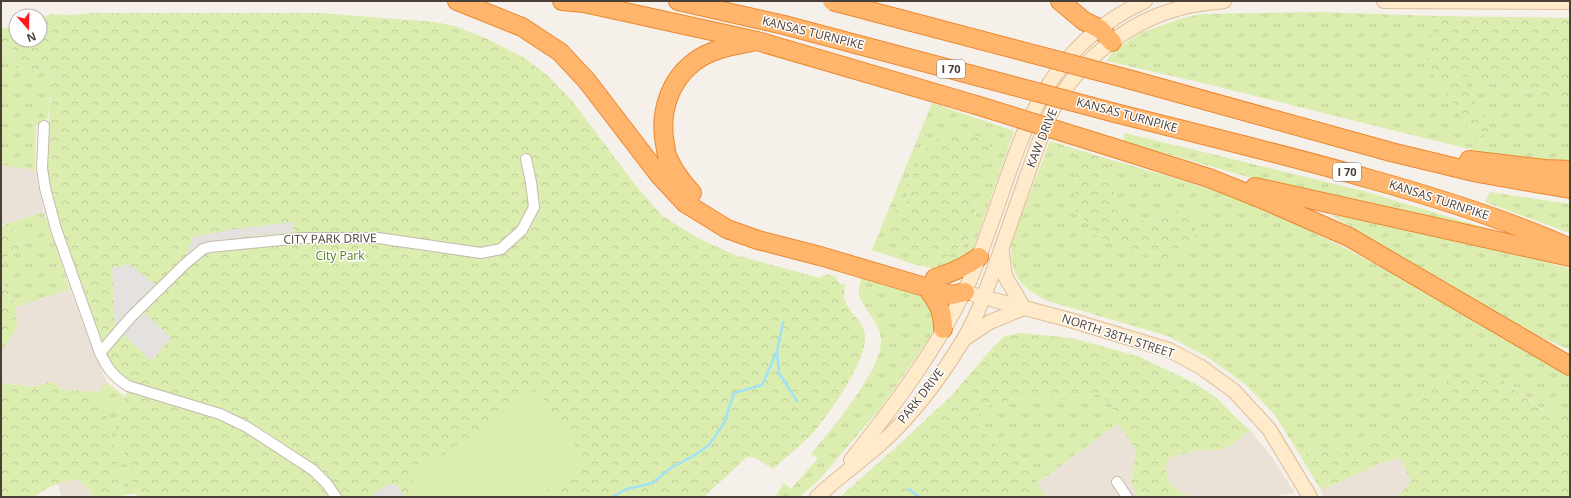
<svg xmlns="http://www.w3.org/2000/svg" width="1571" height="498" font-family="'Open Sans',sans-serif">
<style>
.residential{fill:#eae1d7}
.grass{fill:url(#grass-tufts);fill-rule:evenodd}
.forest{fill:url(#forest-crowns)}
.pitch{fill:#dbedaf}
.parking{fill:#e4e1de}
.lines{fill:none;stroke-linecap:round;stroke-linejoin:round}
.stream{stroke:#a2e2f7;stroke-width:2.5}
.street-casing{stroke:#c6b9ae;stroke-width:12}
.secondary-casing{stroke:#ddbf98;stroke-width:16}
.highway-casing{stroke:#eb872f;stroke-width:20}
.street{stroke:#fff;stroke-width:10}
.secondary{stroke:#ffeacb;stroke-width:14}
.highway{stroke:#ffb66c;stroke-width:18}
.highway-bridge-casing{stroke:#eb872f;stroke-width:20;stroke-linecap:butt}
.highway-bridge{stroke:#ffb66c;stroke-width:18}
.labels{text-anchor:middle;stroke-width:3;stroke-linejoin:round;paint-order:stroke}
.shield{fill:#fff;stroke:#817973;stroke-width:1}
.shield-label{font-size:11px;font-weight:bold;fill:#4b4037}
.street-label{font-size:12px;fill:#4b4037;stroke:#fff}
.park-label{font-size:12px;fill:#547d23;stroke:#fff}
</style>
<defs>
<pattern id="grass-tufts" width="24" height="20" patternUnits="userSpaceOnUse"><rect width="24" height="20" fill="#dbedaf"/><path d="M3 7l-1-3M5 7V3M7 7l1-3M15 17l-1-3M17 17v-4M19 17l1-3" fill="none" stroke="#bdcc97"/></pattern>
<pattern id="forest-crowns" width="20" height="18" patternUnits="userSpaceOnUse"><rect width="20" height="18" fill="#dbedaf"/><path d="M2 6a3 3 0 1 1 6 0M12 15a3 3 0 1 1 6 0" fill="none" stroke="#bdcc97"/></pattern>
</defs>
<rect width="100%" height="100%" fill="#f6f0ea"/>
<path class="residential" d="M2 165 35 170 44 212 1 225Z
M70 289 92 348 107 382 98 392 63 390 51 381 34 387 1 383V352L17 329 16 307Z
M1117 424 1127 436 1136 451 1131 483 1138 497H1045L1037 483Z
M1250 430 1271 456 1295 493 1271 497H1190L1170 486 1165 467 1169 458 1198 450H1219L1233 444Z
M1401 458 1411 482 1397 497H1324L1321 490 1380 464Z
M78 479 89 489 93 497H62L57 483Z"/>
<path class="grass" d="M1317 12 1437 16 1426 63 1476 139 1490 130 1461 76 1570 102V162L1513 160 1199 82 1106 61 1114 51 1140 33 1180 19 1201 14Z
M1 47 13 50 16 68 53 72 48 118 36 126 35 170 2 165 1 168Z
M932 103 1014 131 973 249C964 257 956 264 944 268 929 272 889 255 872 250ZM952 130 980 137 978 175 969 186C977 203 979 222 968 239 966 243 961 247 957 250L912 253 892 213 907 201 906 186 917 168 922 152Z
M1125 133 1363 191 1486 228V232L1286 188 1175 156 1123 143Z
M1050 141 1076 149 1075 209 1098 237 1164 262 1176 210 1152 224 1117 211 1108 159C1159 174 1211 187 1260 208 1368 254 1469 318 1570 377V418L1566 412 1543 410 1501 379 1441 384 1362 445 1341 455 1314 448 1301 457 1275 415 1245 384 1209 358 1168 336 1048 301C1019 287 1010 275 1011 243Z
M1490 192 1570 204V233L1485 202Z
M44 212 70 289 16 307 1 278V259L20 250 21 233 3 225Z
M1331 215 1379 222 1502 249 1570 269V350L1536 335Z
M863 276 925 294 936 323 933 333 882 406 820 479 800 497H775L784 483 791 489 818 458 811 454C831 430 883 369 881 339 879 312 848 305 863 276Z
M107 382 125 397 115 424 136 493 117 497 123 486 104 404 98 392Z
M1080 395H1100L1112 405 1117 424 1037 483 1032 472 1020 457 1001 449 987 437 977 420 979 412 991 405 1014 399 1037 398 1058 401Z"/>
<path class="forest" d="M95 13H320L434 22 455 26 485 38 526 59 548 76 573 102 636 186 662 216 700 239 735 255 820 278 826 274 835 276 840 284 845 285C845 289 844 294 844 297 847 312 863 320 865 335 868 359 827 418 810 436 799 447 785 458 773 469L756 458 747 457 704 497H137L115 424 131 381C119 375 113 369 107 357L57 219 49 185 45 159 53 72 16 68 13 50 1 47V28L16 27V40H40V20L50 14 70 15Z
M1437 16 1570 18V102L1461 76 1490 130 1476 139 1426 63Z
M952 130 980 137 989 144 990 163 969 186 974 198 976 219 969 238 957 250 940 261 924 262 912 253 906 242 895 243 888 230 892 213 907 201 906 186 917 168 922 152 940 137Z
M1076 149 1108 159 1117 211 1152 224 1176 210 1199 215 1192 245 1164 262 1098 237 1075 209Z
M1 225 21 233 20 251 1 259Z
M1 278 16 307 17 329 1 352Z
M1021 333 1071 338 1138 356 1194 383 1217 398 1236 418 1250 430 1233 444 1219 450H1198L1169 458 1165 467 1170 485 1190 497H1138L1131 483 1136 451 1127 436 1117 424 1112 405 1100 395H1080L1058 401 1037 398 1014 399 991 405 979 412 977 420 987 437 1001 449 1020 457 1032 472 1045 497H840L904 440 952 395 993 347 1005 336Z
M1468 376 1501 379 1542 410 1566 412 1570 418V497H1397L1411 482 1401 458 1380 464 1321 490 1301 457 1314 448 1341 455 1362 445 1441 384Z
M51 381 63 390 98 392 104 404 123 486 117 497H93L89 489 77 479C61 482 47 486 34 497H1V383L34 387Z"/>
<path class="pitch" d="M537 390 587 462 536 497H425L411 477Z"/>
<path class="parking" d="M293 222V232L237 238 200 245 187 255 193 237 234 229Z
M127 263 155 284 115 327 112 268 118 266 121 268Z
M145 313 171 338 151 361 122 333Z
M390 483 398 486 405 497H370Z"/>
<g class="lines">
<path class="stream" d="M783 322 777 351 779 373 797 401
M909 489 919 497
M612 497 627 489 653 483 669 469 695 455 709 445 724 423 734 393 762 385 777 351"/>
<defs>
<path id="street" d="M44 126 42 168 45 188 56 229 100 353C108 369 113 376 128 386L220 414 247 427 313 470 327 484 336 497
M100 353 130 318 185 264 203 249 210 247 302 238H378L481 253 501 249 522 230 534 207 531 182 526 159
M1117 482 1127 497"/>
<path id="secondary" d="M1384 1 1570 2
M1002 252 1004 271 1006 278 1024 308
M975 295 1070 320 1169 350 1201 367 1234 391 1269 429 1310 497
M964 339 990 322 1024 308
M851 460C893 407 934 353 964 292 970 282 974 270 978 259 1020 153 1030 55 1145 1
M817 497C836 479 857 464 877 447 910 418 939 380 962 342 977 318 986 290 996 264 1009 228 1021 192 1034 156 1040 140 1046 123 1053 109 1078 62 1126 23 1177 9 1192 4 1208 3 1224 1"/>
<path id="highway" d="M457 1 522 27 560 52 587 81 659 175 685 203 727 229 758 240 820 256 952 295 965 292
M562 1 584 3 757 41 976 105
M678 1 784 25
M1060 1 1084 21 1100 29 1112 42
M1128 79 1391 152 1478 173 1570 189
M1119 114C1203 135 1287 155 1370 179 1438 198 1506 219 1570 248
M1108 146 1209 178 1262 199 1349 237 1570 366
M1469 160 1545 169 1570 170
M1255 187 1570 257
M692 193C682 182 674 172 668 158 666 154 666 148 665 144 659 114 669 81 694 62 712 48 736 45 757 41
M935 278C952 273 965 267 979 257
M927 288C938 303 943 310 943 329"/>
</defs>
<use href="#street" class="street-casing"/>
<use href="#secondary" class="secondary-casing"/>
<use href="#highway" class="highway-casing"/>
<use href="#street" class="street"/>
<use href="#secondary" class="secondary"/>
<use href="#highway" class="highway"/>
<defs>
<path id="highway-bridge" d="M832 1 1128 79
M784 25 1119 114
M976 105 1108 146"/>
</defs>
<use href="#highway-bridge" class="highway-bridge-casing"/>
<use href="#highway-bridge" class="highway-bridge"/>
</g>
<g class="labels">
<g class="shield">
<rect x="937" y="60" width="28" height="18" rx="3"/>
<rect x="1333" y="163" width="28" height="18" rx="3"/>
</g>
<g class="shield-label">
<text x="951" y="73">I 70</text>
<text x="1347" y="176">I 70</text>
</g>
<g class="street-label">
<text transform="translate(813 33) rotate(14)" y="4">KANSAS TURNPIKE</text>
<text transform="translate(1127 115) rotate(15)" y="4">KANSAS TURNPIKE</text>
<text transform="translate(1042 138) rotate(-68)" y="4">KAW DRIVE</text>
<text transform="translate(1439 200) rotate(18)" y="4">KANSAS TURNPIKE</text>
<text transform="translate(330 239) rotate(-1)" y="4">CITY PARK DRIVE</text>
<text transform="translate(1118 336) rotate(18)" y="4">NORTH 38TH STREET</text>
<text transform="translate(921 396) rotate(-52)" y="4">PARK DRIVE</text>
</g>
<g class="park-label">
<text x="340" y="260">City Park</text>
</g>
</g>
<rect width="1571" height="498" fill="none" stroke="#4b4037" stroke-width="4"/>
<g transform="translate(28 28) rotate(160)"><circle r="19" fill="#ffffff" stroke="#b7b3af"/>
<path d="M0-3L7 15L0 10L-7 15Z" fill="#ff181a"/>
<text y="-6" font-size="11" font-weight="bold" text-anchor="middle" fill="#4b4037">N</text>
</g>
</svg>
